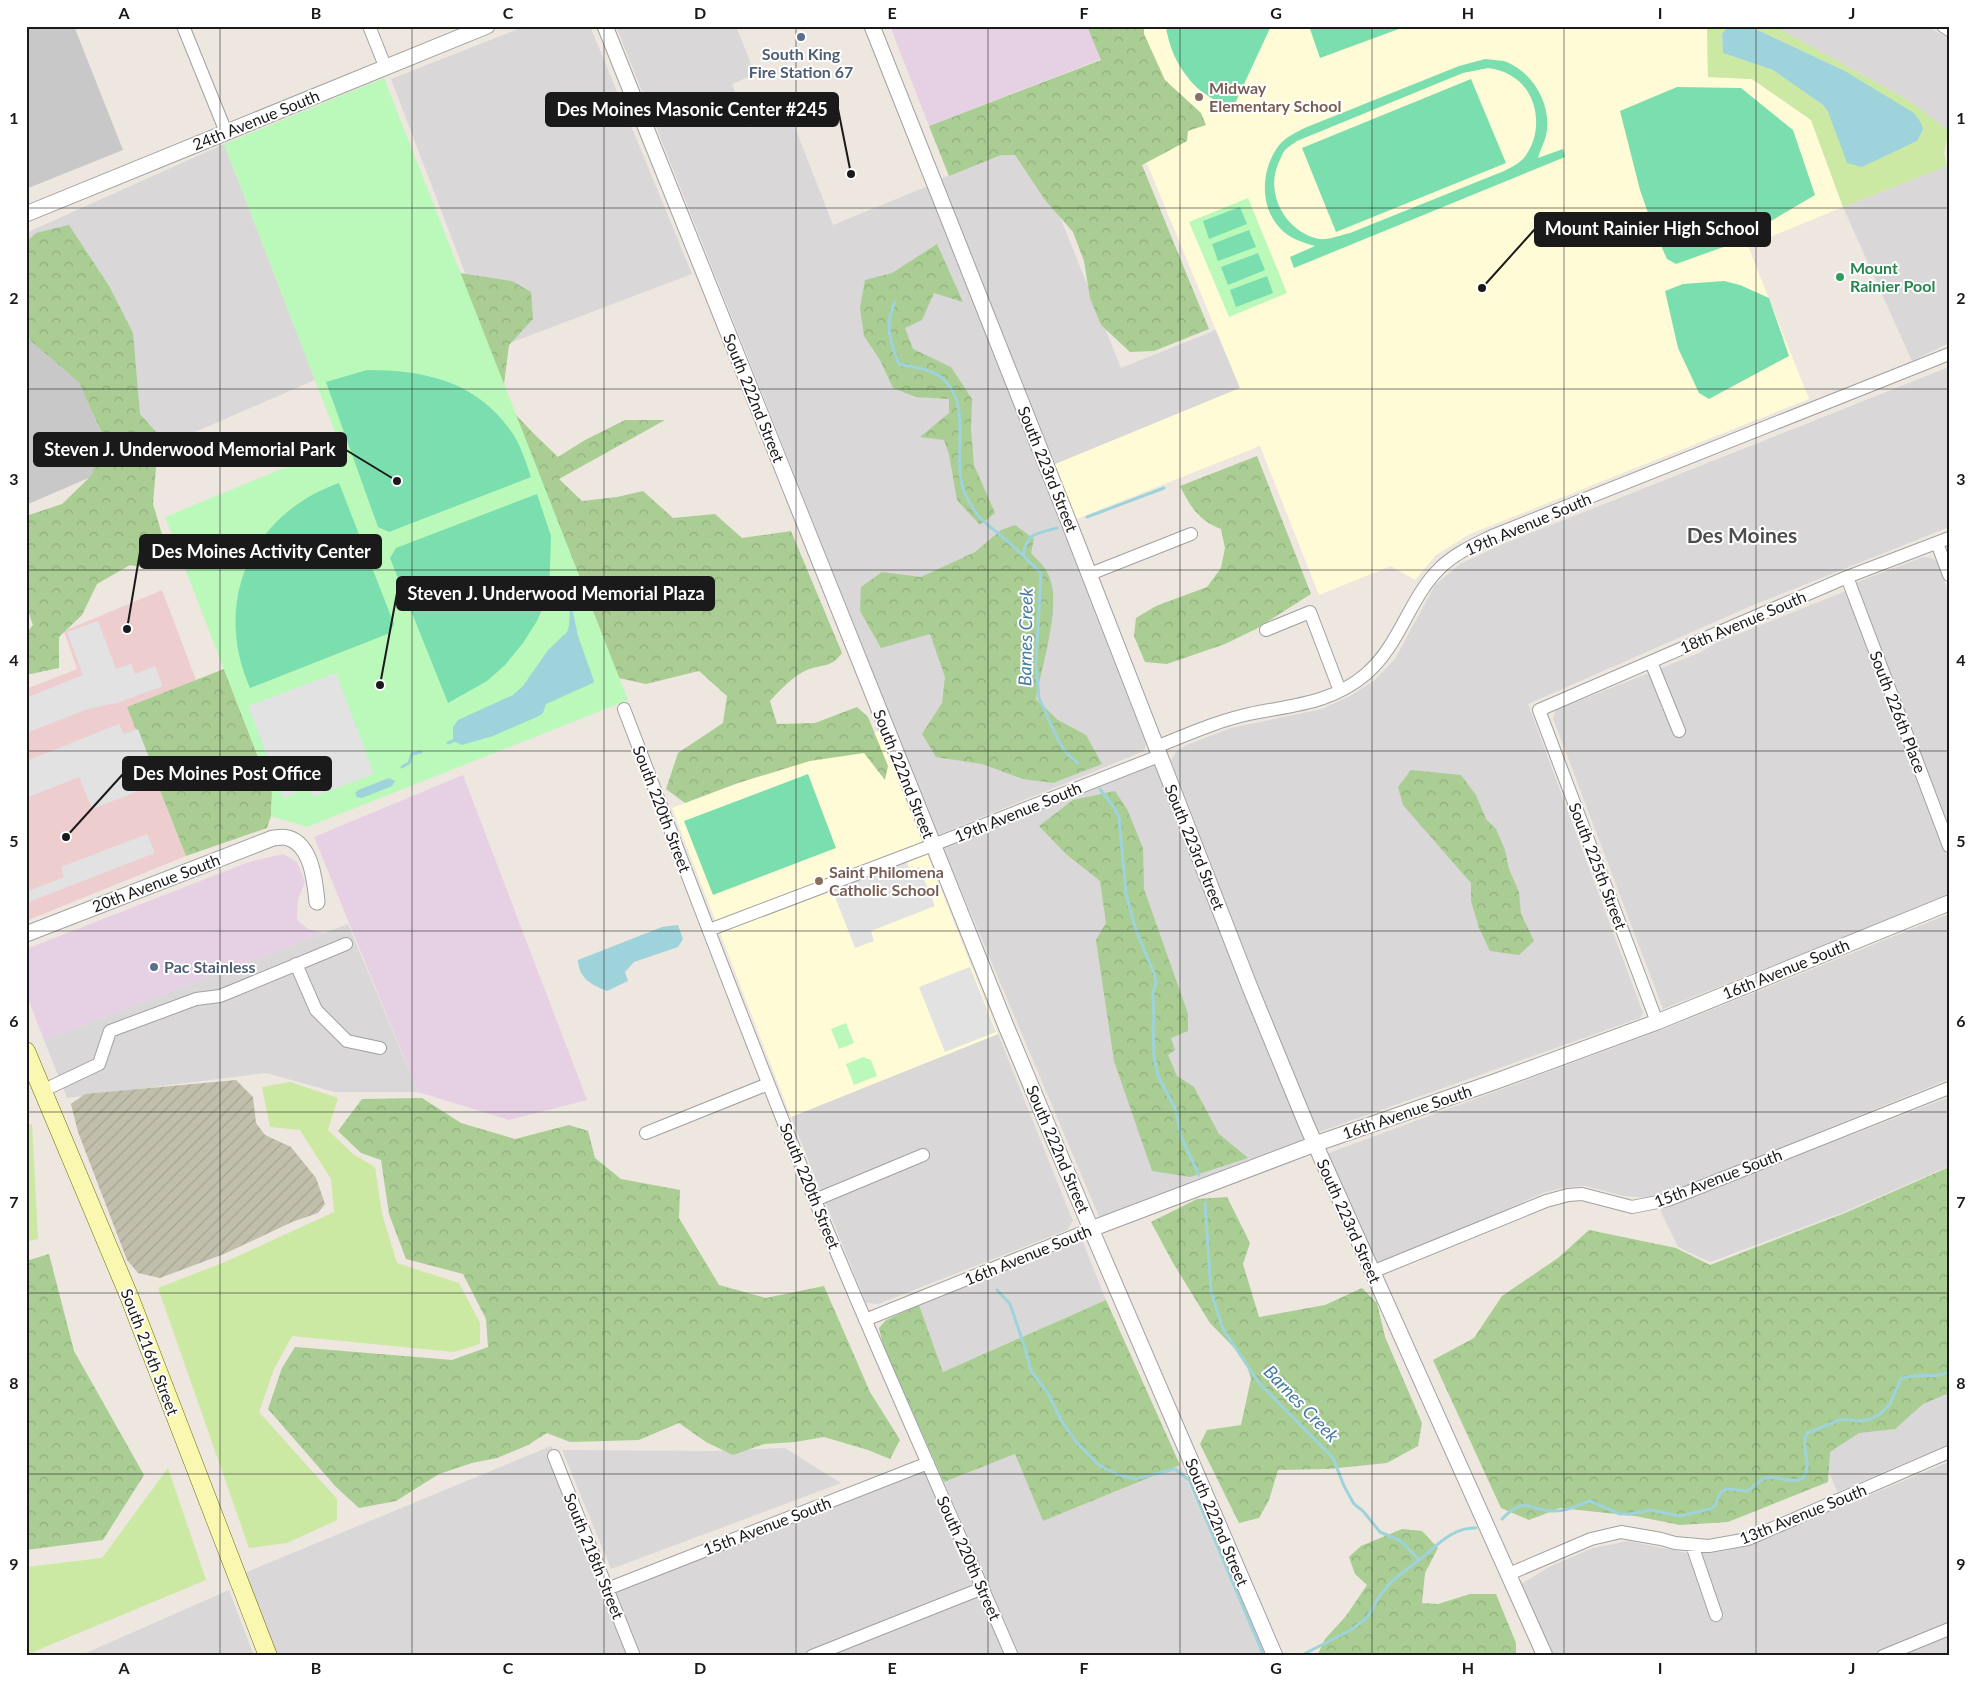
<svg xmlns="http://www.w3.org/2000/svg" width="1975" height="1682" font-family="Lato,sans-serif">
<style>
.residential{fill:#d9d7d7}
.commercial{fill:#eecdcf}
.industrial{fill:#e6d1e4}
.education{fill:#fffbd6}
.religious{fill:#c8c8c8}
.construction{fill:url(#construction-furrows)}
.grass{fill:#cce9a3}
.forest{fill:url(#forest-crowns)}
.park{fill:#baf9ba}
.pitch{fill:#7bdeaf;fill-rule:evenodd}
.parking{fill:#e2e2e2}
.water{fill:#9fd3db}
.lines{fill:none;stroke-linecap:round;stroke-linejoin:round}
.stream{stroke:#9fd3db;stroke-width:3}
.minor-casing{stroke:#a1a1a1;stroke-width:14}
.tertiary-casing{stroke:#a1a1a1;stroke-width:17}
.secondary-casing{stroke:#6d6f03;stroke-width:19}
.minor{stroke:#fff;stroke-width:12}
.tertiary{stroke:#fff;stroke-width:15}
.secondary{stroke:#faf7b0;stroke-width:18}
.grid{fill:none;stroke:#1a1a1a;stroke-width:1;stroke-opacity:0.55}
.service-dot{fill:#5c6f8a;stroke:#fff;stroke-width:2}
.education-dot{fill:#8d6e63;stroke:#fff;stroke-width:2}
.leisure-dot{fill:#2e9e5b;stroke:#fff;stroke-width:2}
.labels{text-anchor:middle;stroke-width:4;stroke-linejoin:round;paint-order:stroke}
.service-label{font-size:16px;font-weight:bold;fill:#4e5e75;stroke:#fff}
.education-label{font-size:16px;font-weight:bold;fill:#785e54;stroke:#fff;text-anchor:start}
.street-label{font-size:16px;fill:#1a1a1a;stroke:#fff}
.leisure-label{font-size:16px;font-weight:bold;fill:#27864d;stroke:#fff;text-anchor:start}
.water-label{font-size:18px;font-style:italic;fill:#447ba2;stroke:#fff}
.district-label{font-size:21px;font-weight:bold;fill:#4d4d4d;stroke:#fff}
.leader{fill:none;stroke:#1a1a1a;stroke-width:2}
.callout-dot{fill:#1a1a1a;stroke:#fff;stroke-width:2}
.callout{fill:#1a1a1a;stroke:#1a1a1a;stroke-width:2}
.callout-label{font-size:18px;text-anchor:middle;font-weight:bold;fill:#fff}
.neatline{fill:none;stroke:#1a1a1a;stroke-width:2}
.grid-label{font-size:16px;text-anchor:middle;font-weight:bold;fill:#1a1a1a}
</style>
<defs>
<pattern id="construction-furrows" width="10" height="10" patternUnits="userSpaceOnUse" patternTransform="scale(1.25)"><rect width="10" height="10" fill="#c1bfab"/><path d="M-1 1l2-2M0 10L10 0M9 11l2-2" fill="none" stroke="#a5a493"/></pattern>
<pattern id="forest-crowns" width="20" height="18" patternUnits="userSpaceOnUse" patternTransform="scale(1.25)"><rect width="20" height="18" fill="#a9cd93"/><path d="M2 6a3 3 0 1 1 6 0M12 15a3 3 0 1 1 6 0" fill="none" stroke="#91af7e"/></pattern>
</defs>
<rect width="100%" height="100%" fill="#ede7df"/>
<path class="residential" d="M526 26H590L692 274 494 349 391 79Z
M616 26H736L755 74 732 84 749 128 789 112 833 225 928 186 1146 744 1144 751 938 835Z
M1774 26H1927L1949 39V131L1908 100Z
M1030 143 1121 368 1216 330 1240 388 1053 465 940 179Z
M224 144 315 380 114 467 26 244V233Z
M1947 166 1949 172V343L1912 361 1843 207Z
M1949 367V527L1751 606 1528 704 1643 1013 1640 1018 1319 1132 1312 1126 1171 760 1178 750 1187 745 1231 728 1322 709 1350 696 1375 680 1395 659 1435 585 1460 564 1501 545Z
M1923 557 1932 558 1937 562 1949 593V829L1855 583Z
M1846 591 1949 861V895L1663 1009 1553 718 1556 710 1699 653 1716 643Z
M1159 756 1315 1144 1100 1219 951 866 933 845Z
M1949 914V1079L1673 1191 1650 1198 1624 1196 1585 1186 1562 1188 1543 1193 1388 1261 1377 1262 1372 1259 1326 1154 1659 1031Z
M348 924 418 1092H335L266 1073 67 1098 44 1040Z
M998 1034 1073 1221 1067 1230 878 1304 866 1303 791 1117Z
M1949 1097V1166L1844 1212 1710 1262 1678 1247 1660 1210Z
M1076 1239 1082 1240 1106 1300 943 1372 919 1305Z
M1949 1392V1444L1837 1492 1820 1450Z
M551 1446 607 1589 928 1463 1012 1656H268L237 1576Z
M785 1448 841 1483 611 1569 562 1450 712 1451Z
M1015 1454 1043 1521 1180 1465 1263 1656H1020L944 1482Z
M1949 1462V1622L1867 1656H1552L1521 1584 1551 1566 1593 1548 1628 1541 1687 1553 1712 1621 1724 1616 1699 1553 1726 1551 1780 1532Z
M229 1590 254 1656H79Z
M1949 1636V1656H1900Z"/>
<path class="commercial" d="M162 590 196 680 127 707 186 856 26 921V689L77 669 64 631Z"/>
<path class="industrial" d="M890 26H1087L1101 59 929 126Z
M463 775 587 1100 509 1120 418 1092 314 837Z
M283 854 297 862 305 882 298 899 297 920 308 929 324 933 44 1040 26 993V949L249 862Z"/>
<path class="education" d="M1090 26H1707L1708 77 1752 79 1811 120 1843 207 1748 246 1809 399 1470 534 1436 555 1415 580 1391 566 1319 595 1260 446 1074 520 1053 465 1240 388Z
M879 731 998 1034 791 1117 672 808Z"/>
<path class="religious" d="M26 26H74L123 150 26 189Z
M26 244 114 467 26 505Z"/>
<path class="construction" d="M236 1080 253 1097 256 1123 265 1135 291 1147 316 1178 325 1204 318 1213 292 1222 224 1254 160 1278 138 1273 127 1260 78 1132 71 1104 85 1094Z"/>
<path class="grass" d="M1707 26H1728L1722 34 1723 53 1773 70 1823 105 1862 167 1917 141 1923 130 1845 71 1760 31 1744 26H1774L1908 100 1949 131 1944 153 1947 166 1843 207 1811 120 1752 79 1708 77Z
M290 1082 338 1098 328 1130 353 1154 375 1167 382 1214 397 1263 459 1283 480 1323V1344L454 1352 292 1336 274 1369 259 1412 337 1499V1520L287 1543 249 1548 158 1288 225 1262 334 1212 331 1179 300 1130 270 1127 262 1087Z
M32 1124 38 1239 26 1242V1126Z
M168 1468 206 1580 26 1655V1567L102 1558Z"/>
<path class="forest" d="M1087 26H1144V34L1165 80 1201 113 1206 125 1188 131 1187 141 1142 165 1209 329 1154 351 1130 352 1101 325 1090 298 1084 261 1073 232 1045 200 1015 155H1001L949 176 929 126 1101 60Z
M69 225 109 286 133 333 140 414 164 441 156 467 153 504 166 548 147 568 130 565 97 584 82 615 59 637V668L26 675V633L33 625 26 605V516L62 504 92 475 102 434 79 382 31 341 26 333V242L36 233Z
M937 244 963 302 934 293 922 320 905 328 913 349 951 367 972 399 971 429 974 465 995 513 980 525 957 500 949 454 944 440 920 437 949 413V399L916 397 893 388 880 360 864 336 860 308 865 280 892 273Z
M440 270 512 281 531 292 533 319 509 345 502 400 533 433 558 457 585 440 625 420H665L559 479 582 501 617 497 643 491 673 518 715 514 742 538 791 531 842 653C830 669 824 663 807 670 793 676 780 690 770 701L777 724 815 723 857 707 868 717 888 766 885 780 864 753 810 761 735 784 685 803 666 789 678 753 723 723 727 696 699 671 646 684 605 675Z
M1257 456 1311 594 1256 629 1225 644 1167 664 1145 662 1134 636 1136 618 1156 606 1207 587 1221 568 1225 548 1221 529C1199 520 1191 508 1180 486Z
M1015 525 1034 539 1031 553C1036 559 1045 566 1048 574 1063 603 1041 667 1036 699L1058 720 1086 735 1102 764 1053 783 1023 779 982 764 936 757 922 734 942 703 945 677 930 634 881 648 860 611 861 587 882 572 921 577 975 552 1001 530Z
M224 669 272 793 271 816 267 828 186 856 127 707Z
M1411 770 1461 775 1476 795 1486 819 1496 829 1505 850 1509 869 1519 892 1521 914 1534 941 1519 955 1490 951 1479 928 1471 901V883L1403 805 1398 787Z
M1115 791 1127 809 1143 848 1144 889 1188 1014V1031L1171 1038 1175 1050 1168 1055 1177 1076 1194 1087 1219 1134 1248 1158 1190 1177 1152 1171 1114 1061 1096 940 1106 923 1100 881 1066 854 1039 826 1073 800Z
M422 1098 461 1123 515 1139 569 1125 588 1131 595 1158 621 1179 680 1190 679 1218 719 1285 766 1298 824 1286 870 1392 900 1440 890 1459 868 1450 824 1437 795 1442 764 1444 733 1455 706 1442 679 1423 639 1440 570 1442 547 1433 528 1445 497 1458 472 1463 439 1474 396 1501 359 1508 336 1487 268 1409 282 1368 295 1347 452 1360 488 1347 486 1319 463 1274 406 1259 389 1214 381 1160 361 1153 338 1131 362 1099Z
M1949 1167V1393L1923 1404 1895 1429 1859 1433 1830 1452 1828 1482 1728 1522 1680 1525 1635 1516 1560 1508 1529 1520 1501 1508 1433 1360 1474 1338 1502 1296 1558 1258 1589 1230 1676 1248 1710 1265 1845 1213Z
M1227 1197 1250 1243 1243 1264 1259 1317 1325 1305 1362 1288 1377 1303 1385 1337 1422 1423 1418 1446 1387 1463 1328 1469 1278 1470 1269 1500 1259 1518 1239 1523 1200 1444 1207 1430 1241 1425 1251 1379 1245 1359 1210 1323 1173 1263 1151 1222 1197 1199Z
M49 1254 74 1351 144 1475 103 1540 26 1550V1261Z
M1106 1300 1180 1465 1043 1521 1015 1454 944 1482 884 1349 879 1328 886 1320 919 1305 943 1372Z
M1402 1529 1422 1531 1438 1548 1425 1573 1422 1603 1438 1604 1470 1594H1496L1516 1643V1656H1317L1325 1639 1346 1616 1367 1585 1355 1574 1349 1557 1361 1546Z"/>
<path class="park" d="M384 78 628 700 307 827 271 816 272 793 165 517 340 445 224 144Z
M1248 198 1287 293 1229 317 1189 222Z
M846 1023 854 1043 839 1049 831 1029Z
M863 1057 871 1060 877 1076 854 1085 846 1064Z"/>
<path class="pitch" d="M1166 26H1271L1232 110C1222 104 1210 98 1201 91 1182 75 1169 51 1166 26Z
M1309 26H1407L1320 58Z
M1485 59C1491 60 1498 60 1504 61 1533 71 1553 106 1546 136 1544 143 1540 150 1538 158L1563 149 1565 157 1294 268 1290 257 1315 246C1304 243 1292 239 1284 232 1258 210 1260 167 1281 143 1288 136 1298 131 1307 127L1459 66ZM1488 68C1496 69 1503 71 1510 75 1540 91 1544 135 1523 159 1518 164 1510 168 1504 171L1350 233C1341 235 1329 240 1319 239 1287 232 1265 196 1278 164 1280 160 1282 154 1285 150 1288 147 1293 144 1297 141L1463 73Z
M1471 79 1506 163 1336 232 1302 148Z
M1677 87 1741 88 1793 130 1815 195 1732 244 1676 264 1667 259 1654 230 1640 190 1620 111Z
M1240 207 1247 224 1209 239 1203 221Z
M1249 230 1256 247 1218 261 1212 244Z
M1258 253 1265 270 1228 285 1221 267Z
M1267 276 1273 293 1236 307 1230 290Z
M1724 281 1740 285 1769 298 1789 356 1709 399 1699 393 1678 348 1665 291 1683 284Z
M367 370C427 370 478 382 513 434 521 447 526 462 531 477L389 532 378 527 326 382Z
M339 483 394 624 390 633 250 688C212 602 251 514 339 483Z
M537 494 551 536 549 594 537 621 523 643 505 665 487 681 448 703 390 558 396 548Z
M808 774 836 848 713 895 684 821Z"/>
<path class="parking" d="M98 621 116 669 131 664 135 674 155 666 163 686 117 703 88 709 26 733V698L83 675 67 632Z
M336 673 374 774 313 797 309 788 283 798 248 706Z
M119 724 124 734 138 729 159 783 92 809 79 777 26 798V761Z
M147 834 155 853 26 903V892L64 877 61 867Z
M906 859 910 871 919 867 935 906 871 931 874 941 855 948 832 889Z
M970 967 996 1032 945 1052 919 987Z"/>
<path class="water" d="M1728 26H1744L1760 31 1845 71 1914 113 1921 123 1923 130 1917 141 1862 167 1847 163 1828 112 1823 105 1773 70 1723 53 1722 34Z
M567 584 578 636 594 681 593 683 546 704 543 713 539 716 493 736 462 745 453 741V727L458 720 513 695 523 686 548 650 567 632 569 626 570 605Z
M389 778 395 781 392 786 362 798 357 797 355 793 358 790Z
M678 925 683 939 678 947 634 962 625 972 628 981 607 991C592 985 579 979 578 960L662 927Z"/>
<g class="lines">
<path class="stream" d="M895 302C884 324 890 342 899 364 912 367 931 369 942 378 976 407 948 462 967 498 978 520 987 524 1005 539 1018 550 1029 562 1041 573L1036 662 1039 698 1059 742 1068 755 1078 763
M1087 517 1164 488
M1023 556C1027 532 1036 534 1057 528
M448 743 453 741
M402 767 409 763 412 754 421 752
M1100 789 1115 809 1119 817 1126 894 1136 930 1154 973 1156 983 1153 993 1154 1017 1153 1028 1154 1057 1158 1076 1175 1108 1181 1137 1199 1175
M1205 1203 1211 1291 1223 1329 1259 1383 1333 1458 1344 1486 1354 1504 1363 1511 1380 1532 1401 1541 1419 1560C1437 1546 1452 1527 1476 1528
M997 1290 1010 1304 1025 1348 1031 1371 1048 1393 1061 1420 1078 1444 1099 1465 1116 1474 1135 1479 1175 1469 1189 1480 1264 1656
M1502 1519C1525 1495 1528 1510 1552 1511 1566 1512 1578 1505 1590 1501L1620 1514H1630L1650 1510 1680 1516 1710 1509 1715 1506 1720 1493 1724 1490 1730 1489 1747 1491C1754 1488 1758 1480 1765 1478 1779 1474 1806 1492 1807 1467 1808 1455 1801 1445 1807 1433L1842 1419 1860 1421 1870 1419 1879 1415 1890 1404 1901 1379C1919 1371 1934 1380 1949 1372
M1300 1656 1349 1631 1367 1618 1380 1595 1393 1580 1419 1560"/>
<defs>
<path id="minor" d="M183 26 226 132
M369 26 385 66
M1943 26 1949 30
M1937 543 1949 575
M1090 574 1191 534
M1847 577 1949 846
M1266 630 1310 612 1340 691
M1651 662 1679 731
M624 709C687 873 748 1036 814 1198 877 1352 946 1503 1012 1656
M1156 747C1186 735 1217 721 1249 714 1292 705 1331 704 1366 674 1400 645 1409 598 1440 568 1454 554 1474 545 1492 536L1949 354
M709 930 933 845 1159 756
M296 964 316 1010 347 1041 380 1048
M1657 1022 1539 710 1847 577 1949 538
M42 1091 99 1064 110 1031 196 999 220 996 346 944
M646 1133 768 1084
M815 1200 923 1155
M1372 1272 1546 1201 1568 1195 1582 1194 1632 1207 1668 1200 1949 1088
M865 1320 1091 1229
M554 1456 634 1656
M1692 1545 1716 1615
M1509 1574 1591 1539 1621 1532 1661 1539 1675 1543 1709 1546 1748 1539 1949 1452
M607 1589 928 1463
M812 1656 983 1588
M1883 1656 1949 1629"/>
<path id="tertiary" d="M605 26 1006 1026 1091 1229 1275 1656
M872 26 1068 520 1251 990 1307 1126 1545 1656
M26 214 487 26
M26 934 273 838C277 838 284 836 288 838 312 845 315 882 317 902
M1091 1229 1315 1144 1494 1082 1657 1022 1949 903"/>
<path id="secondary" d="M26 1051 129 1296 268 1656"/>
</defs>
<use href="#minor" class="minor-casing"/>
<use href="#tertiary" class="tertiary-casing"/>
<use href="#secondary" class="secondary-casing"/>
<use href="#minor" class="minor"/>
<use href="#tertiary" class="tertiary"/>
<use href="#secondary" class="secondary"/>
</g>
<path class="grid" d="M220 26V1656M412 26V1656M604 26V1656M796 26V1656M988 26V1656M1180 26V1656M1372 26V1656M1564 26V1656M1756 26V1656M26 208H1949M26 389H1949M26 570H1949M26 751H1949M26 931H1949M26 1112H1949M26 1293H1949M26 1474H1949"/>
<g class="service-dot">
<circle cx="801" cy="37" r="5"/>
<circle cx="154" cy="967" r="5"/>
</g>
<g class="education-dot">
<circle cx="1199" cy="97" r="5"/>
<circle cx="819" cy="881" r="5"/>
</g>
<circle class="leisure-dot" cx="1840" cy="277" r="5"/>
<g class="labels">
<g class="service-label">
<text x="801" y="60">South King<tspan x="801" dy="18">Fire Station 67</tspan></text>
<text x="164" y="973" text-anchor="start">Pac Stainless</text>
</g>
<g class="education-label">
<text x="1209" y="94">Midway<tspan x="1209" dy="18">Elementary School</tspan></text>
<text x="829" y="878">Saint Philomena<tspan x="829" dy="18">Catholic School</tspan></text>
</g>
<g class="street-label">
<text transform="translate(256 120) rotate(-22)" y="6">24th Avenue South</text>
<text transform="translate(754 398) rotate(68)" y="6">South 222nd Street</text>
<text transform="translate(1048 469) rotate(68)" y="6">South 223rd Street</text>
<text transform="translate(1528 524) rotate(-23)" y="6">19th Avenue South</text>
<text transform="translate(1743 622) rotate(-23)" y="6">18th Avenue South</text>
<text transform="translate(1898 712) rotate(69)" y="6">South 226th Place</text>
<text transform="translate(904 774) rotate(68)" y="6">South 222nd Street</text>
<text transform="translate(662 809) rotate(69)" y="6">South 220th Street</text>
<text transform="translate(1018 812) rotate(-22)" y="6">19th Avenue South</text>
<text transform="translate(1195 847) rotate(68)" y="6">South 223rd Street</text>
<text transform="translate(1598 866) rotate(69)" y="6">South 225th Street</text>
<text transform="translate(156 883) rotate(-21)" y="6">20th Avenue South</text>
<text transform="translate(1786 969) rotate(-22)" y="6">16th Avenue South</text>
<text transform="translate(1407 1112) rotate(-19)" y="6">16th Avenue South</text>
<text transform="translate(1058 1149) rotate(67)" y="6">South 222nd Street</text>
<text transform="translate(1718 1178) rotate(-21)" y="6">15th Avenue South</text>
<text transform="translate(810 1186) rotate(68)" y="6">South 220th Street</text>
<text transform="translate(1349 1221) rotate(66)" y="6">South 223rd Street</text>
<text transform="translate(1028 1255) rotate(-22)" y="6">16th Avenue South</text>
<text transform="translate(150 1352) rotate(69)" y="6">South 216th Street</text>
<text transform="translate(1803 1514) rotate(-22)" y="6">13th Avenue South</text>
<text transform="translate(1217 1522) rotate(67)" y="6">South 222nd Street</text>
<text transform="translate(767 1526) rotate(-21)" y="6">15th Avenue South</text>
<text transform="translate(594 1556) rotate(68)" y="6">South 218th Street</text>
<text transform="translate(969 1558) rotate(66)" y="6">South 220th Street</text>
</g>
<g class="leisure-label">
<text x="1850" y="274">Mount<tspan x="1850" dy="18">Rainier Pool</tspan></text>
</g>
<g class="water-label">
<text transform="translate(1026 637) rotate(-89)" y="6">Barnes Creek</text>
<text transform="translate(1301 1404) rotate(46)" y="6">Barnes Creek</text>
</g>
<g class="district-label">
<text x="1742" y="543">Des Moines</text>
</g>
</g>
<path class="leader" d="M851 174L838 109M1482 288L1535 229M397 481L346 450M127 629L140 552M380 685L397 593M66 837L123 774"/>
<g class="callout-dot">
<circle cx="851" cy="174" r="5"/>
<circle cx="1482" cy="288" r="5"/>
<circle cx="397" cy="481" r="5"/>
<circle cx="127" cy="629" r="5"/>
<circle cx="380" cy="685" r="5"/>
<circle cx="66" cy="837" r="5"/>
</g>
<g class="callout">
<rect x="546" y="93" width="292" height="33" rx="5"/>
<rect x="1535" y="213" width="235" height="33" rx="5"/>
<rect x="34" y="433" width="312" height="33" rx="5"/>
<rect x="140" y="535" width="241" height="33" rx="5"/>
<rect x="397" y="577" width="317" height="33" rx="5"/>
<rect x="123" y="757" width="208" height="33" rx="5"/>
</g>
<g class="callout-label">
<text x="692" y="116">Des Moines Masonic Center #245</text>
<text x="1652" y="235">Mount Rainier High School</text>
<text x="190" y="456">Steven J. Underwood Memorial Park</text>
<text x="261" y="558">Des Moines Activity Center</text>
<text x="556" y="600">Steven J. Underwood Memorial Plaza</text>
<text x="227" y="780">Des Moines Post Office</text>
</g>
<rect width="1975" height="1682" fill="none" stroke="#ffffff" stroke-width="55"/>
<rect x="28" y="28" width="1920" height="1626" class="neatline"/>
<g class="grid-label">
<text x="124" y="19">A</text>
<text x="316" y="19">B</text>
<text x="508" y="19">C</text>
<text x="700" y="19">D</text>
<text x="892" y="19">E</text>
<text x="1084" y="19">F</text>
<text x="1276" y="19">G</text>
<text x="1468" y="19">H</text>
<text x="1660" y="19">I</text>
<text x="1852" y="19">J</text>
<text x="14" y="124">1</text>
<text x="1961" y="124">1</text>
<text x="14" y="304">2</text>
<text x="1961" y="304">2</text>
<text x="14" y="485">3</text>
<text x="1961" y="485">3</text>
<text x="14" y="666">4</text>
<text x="1961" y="666">4</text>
<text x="14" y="847">5</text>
<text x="1961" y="847">5</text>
<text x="14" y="1027">6</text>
<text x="1961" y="1027">6</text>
<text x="14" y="1208">7</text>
<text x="1961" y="1208">7</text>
<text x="14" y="1389">8</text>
<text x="1961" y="1389">8</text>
<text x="14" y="1570">9</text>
<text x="1961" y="1570">9</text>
<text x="124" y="1674">A</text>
<text x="316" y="1674">B</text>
<text x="508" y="1674">C</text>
<text x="700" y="1674">D</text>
<text x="892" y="1674">E</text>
<text x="1084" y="1674">F</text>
<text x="1276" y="1674">G</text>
<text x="1468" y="1674">H</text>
<text x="1660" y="1674">I</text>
<text x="1852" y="1674">J</text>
</g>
</svg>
